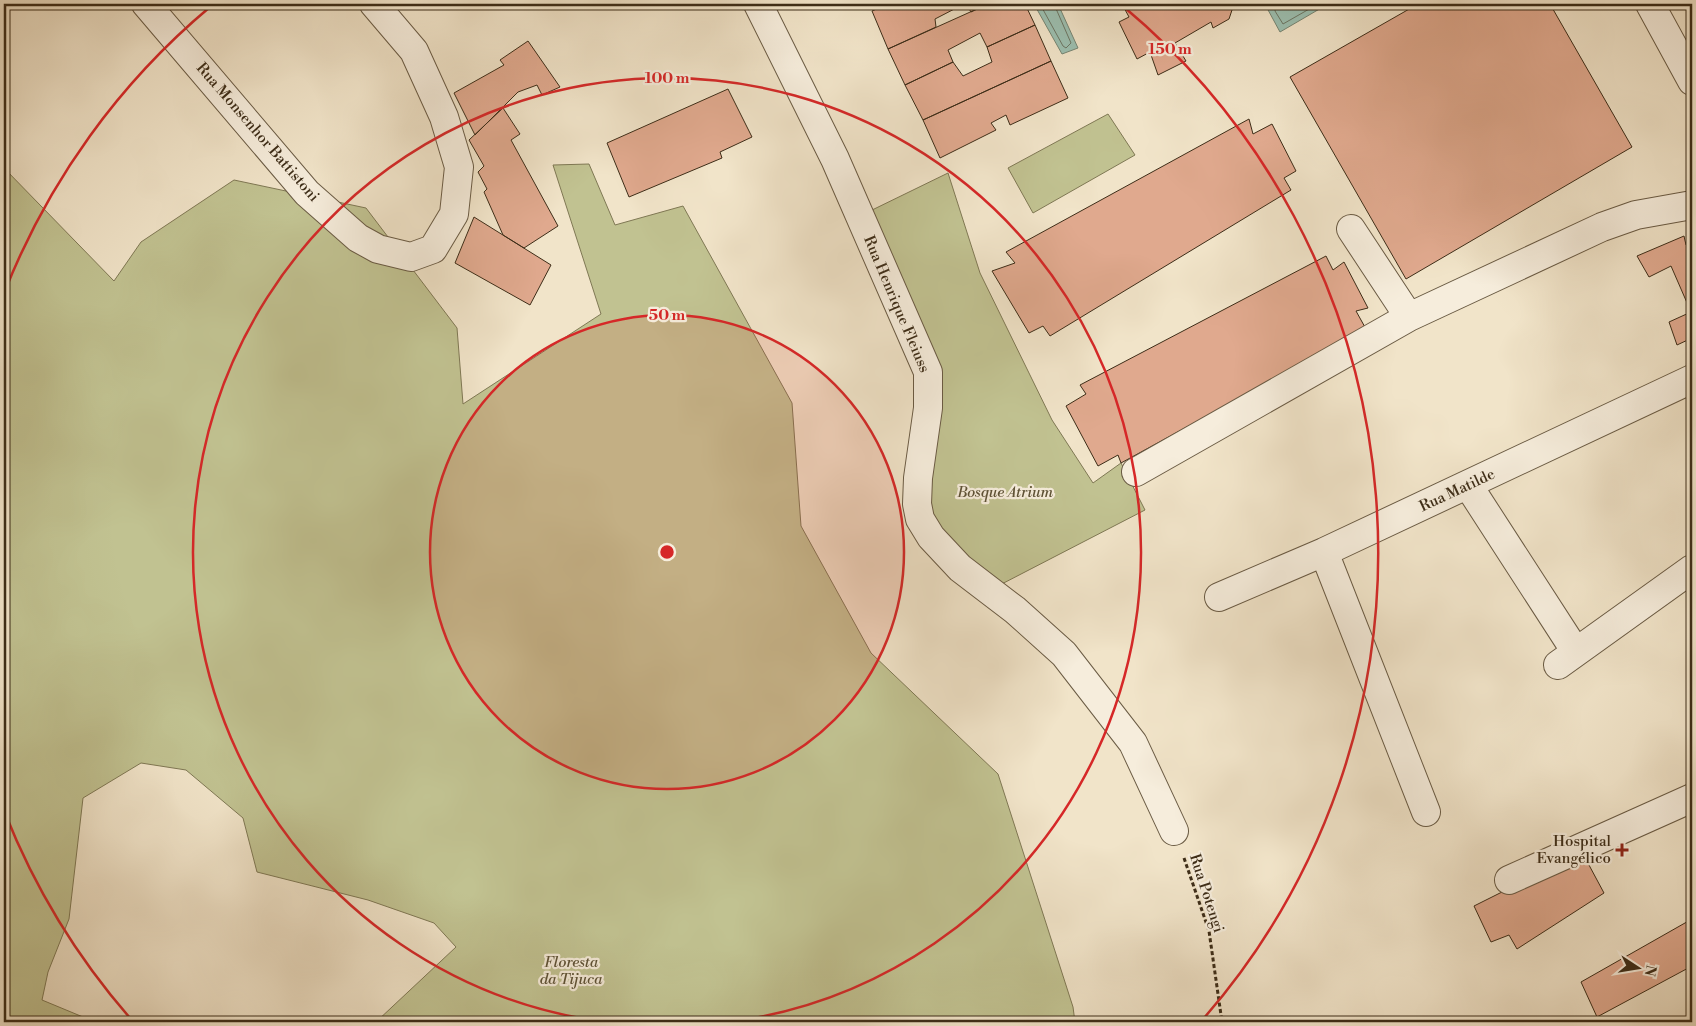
<svg xmlns="http://www.w3.org/2000/svg" width="1696" height="1026" font-family="'Libre Bodoni',serif">
<style>
.green{fill:#c1c291;stroke:#7f7854}
.water{fill:#9cbfb0;stroke:#768573}
.lines{fill:none;stroke-linecap:round;stroke-linejoin:round}
.shore{stroke:#6c7664;stroke-width:1}
.building{fill:#e0a98e;stroke:#3d2d18}
.minor-casing{stroke:#6a5b44;stroke-width:30}
.path{stroke:#3d2d18;stroke-width:3;stroke-dasharray:4 2.5;stroke-linecap:butt}
.minor{stroke:#f6eddc;stroke-width:28}
.ring{fill:none;stroke:#d62828;stroke-width:2.5}
.poi-dot{fill:#8f2418;stroke:#f6eddc;stroke-width:2}
.labels{text-anchor:middle;stroke-width:4.5;stroke-linejoin:round;paint-order:stroke}
.street-label{font-size:15px;fill:#3d2d18;stroke:#f6eddc}
.park-label{font-size:15px;font-style:italic;fill:#5e5236;stroke:#f6eddc}
.poi-label{font-size:15px;fill:#3d2d18;stroke:#f6eddc;text-anchor:end}
.centre{fill:#d62828;stroke:#f6eddc;stroke-width:2.5}
.ring-label{font-size:15px;text-anchor:middle;font-weight:bold;fill:#d62828;stroke:#f6eddc;stroke-width:4.5;stroke-linejoin:round;paint-order:stroke}
</style>
<rect width="100%" height="100%" fill="#f1e4c9"/>
<filter id="stains"><feTurbulence type="fractalNoise" baseFrequency=".004" numOctaves="4"/><feColorMatrix values="0 0 0 0 .2 0 0 0 0 .09 0 0 0 0 .02 0 0 0 .5 -.17"/></filter>
<radialGradient id="worn" r=".72"><stop offset=".6" stop-color="#630" stop-opacity="0"/><stop offset="1" stop-color="#630" stop-opacity=".3"/></radialGradient>
<path class="green" d="M1108 114 1135 155 1033 213 1008 168Z
M589 164 615 225 683 206 792 403 801 526 871 653 998 774 1073 1007 1075 1022H376L456 947 434 923 368 900 257 872 243 818 186 770 141 763 83 798 69 919 48 972 42 1000 83 1017 89 1022H4V168L114 281 141 242 234 180 366 208 457 328 463 404 601 314 553 165Z
M948 173 980 273 1052 420 1093 483 1121 463 1145 510 994 588 922 522 939 392 868 212Z"/>
<path class="water" d="M1034 4H1058L1078 48 1062 54Z
M1275 4H1328L1280 32 1267 8Z"/>
<g class="lines">
<path class="shore" d="M1040 4 1063 46 1066 48 1071 43 1054 4
M1276 4 1275 11 1283 24 1318 4"/>
</g>
<path class="building" d="M888 4H964L935 19 936 27 888 49 872 11Z
M966 4H988L971 12Z
M988 4H1025L1035 25 987 47 980 33 948 50 953 62 905 85 888 49Z
M1122 4H1237L1233 7 1229 19 1213 28 1211 22 1175 43 1186 61 1158 75 1150 52 1137 59 1119 22 1129 17Z
M1418 4H1550L1632 147 1406 279 1290 77Z
M1035 25 1051 61 923 120 905 85 953 62 963 76 992 62 987 47Z
M528 41 560 87 542 95 537 85 518 92 475 135 454 93 504 65 500 60Z
M1051 61 1068 98 1010 125 1006 115 991 123 996 130 940 158 923 120Z
M728 89 752 137 720 152 722 158 629 197 607 143Z
M503 108 520 134 511 140 558 226 524 248 503 235 484 192 487 189 478 172 484 166 469 140Z
M1249 119 1253 134 1272 124 1296 171 1284 178 1291 190 1050 336 1043 326 1029 333 992 271 1015 263 1006 252Z
M474 217 551 265 530 305 455 263Z
M1684 236 1686 245 1692 242V338L1677 345 1669 322 1691 312 1671 266 1649 277 1637 256Z
M1326 256 1333 270 1344 262 1368 308 1356 311 1366 329 1121 463 1118 455 1098 466 1066 406 1086 394 1080 385Z
M1582 852 1604 893 1517 949 1509 935 1491 942 1474 906Z
M1692 919V966L1597 1017 1581 982Z
M1597 1017 1603 1022H1586Z"/>
<g class="lines">
<defs>
<path id="minor" d="M146 4 307 193 358 238 378 249 411 257 433 249 454 214 459 167 444 117 414 51 374 4
M758 4 835 159 928 372V408L918 478 917 504 920 519 931 537 960 568 1015 610 1064 654 1133 743 1174 831
M1650 4 1692 81
M1351 229 1409 317
M1136 472 1409 317 1602 227 1636 215 1692 205
M1468 485 1576 652
M1324 552 1426 812
M1219 597 1324 552 1692 379
M1558 665 1692 569
M1509 880 1692 798"/>
</defs>
<use href="#minor" class="minor-casing"/>
<path class="path" d="M1184 858 1209 931 1222 1022"/>
<use href="#minor" class="minor"/>
</g>
<circle cx="667" cy="552" r="237" fill="#d62828" fill-opacity=".12"/>
<g class="ring">
<circle cx="667" cy="552" r="237"/>
<path d="M605 1022A474 474 0 1 1 729 1022"/>
<path d="M130 1018A711 711 0 0 1 5 813M5 291A711 711 0 0 1 210 7M1124 7A711 711 0 0 1 1204 1018"/>
</g>
<path class="poi-dot" d="M1619.5 842.5h5v5h5v5h-5v5h-5v-5h-5v-5h5z"/>
<g class="labels">
<g class="street-label">
<text transform="translate(258 132) rotate(49)" y="5">Rua Monsenhor Battistoni</text>
<text transform="translate(897 304) rotate(67)" y="5">Rua Henrique Fleiuss</text>
<text transform="translate(1457 490) rotate(-25)" y="5">Rua Matilde</text>
<text transform="translate(1207 893) rotate(72)" y="5">Rua Potengi</text>
</g>
<g class="park-label">
<text x="1005" y="497">Bosque Atrium</text>
<text x="571" y="967">Floresta<tspan x="571" dy="17">da Tijuca</tspan></text>
</g>
<g class="poi-label">
<text x="1611" y="846">Hospital<tspan x="1611" dy="17">Evangélico</tspan></text>
</g>
</g>
<circle cx="667" cy="552" r="8" class="centre"/>
<g class="ring-label">
<text x="1170" y="54">150 m</text>
<text x="667" y="83">100 m</text>
<text x="667" y="320">50 m</text>
</g>
<rect width="1696" height="1026" fill="none" stroke="#f1e4c9" stroke-width="20"/>
<rect x="5" y="5" width="1686" height="1016" fill="none" stroke="#3d2d18" stroke-width="2.5"/>
<rect x="10" y="10" width="1676" height="1006" fill="none" stroke="#3d2d18"/>
<g transform="translate(1638 968) rotate(102)" stroke="#f6eddc" stroke-width="4" paint-order="stroke">
<path d="M0-4L9 19L0 12L-9 19Z" fill="#3d2d18"/>
<text y="-8" font-size="14" font-weight="bold" text-anchor="middle" fill="#3d2d18">N</text>
</g>
<rect width="100%" height="100%" filter="url(#stains)"/>
<rect width="100%" height="100%" fill="url(#worn)"/>
</svg>
